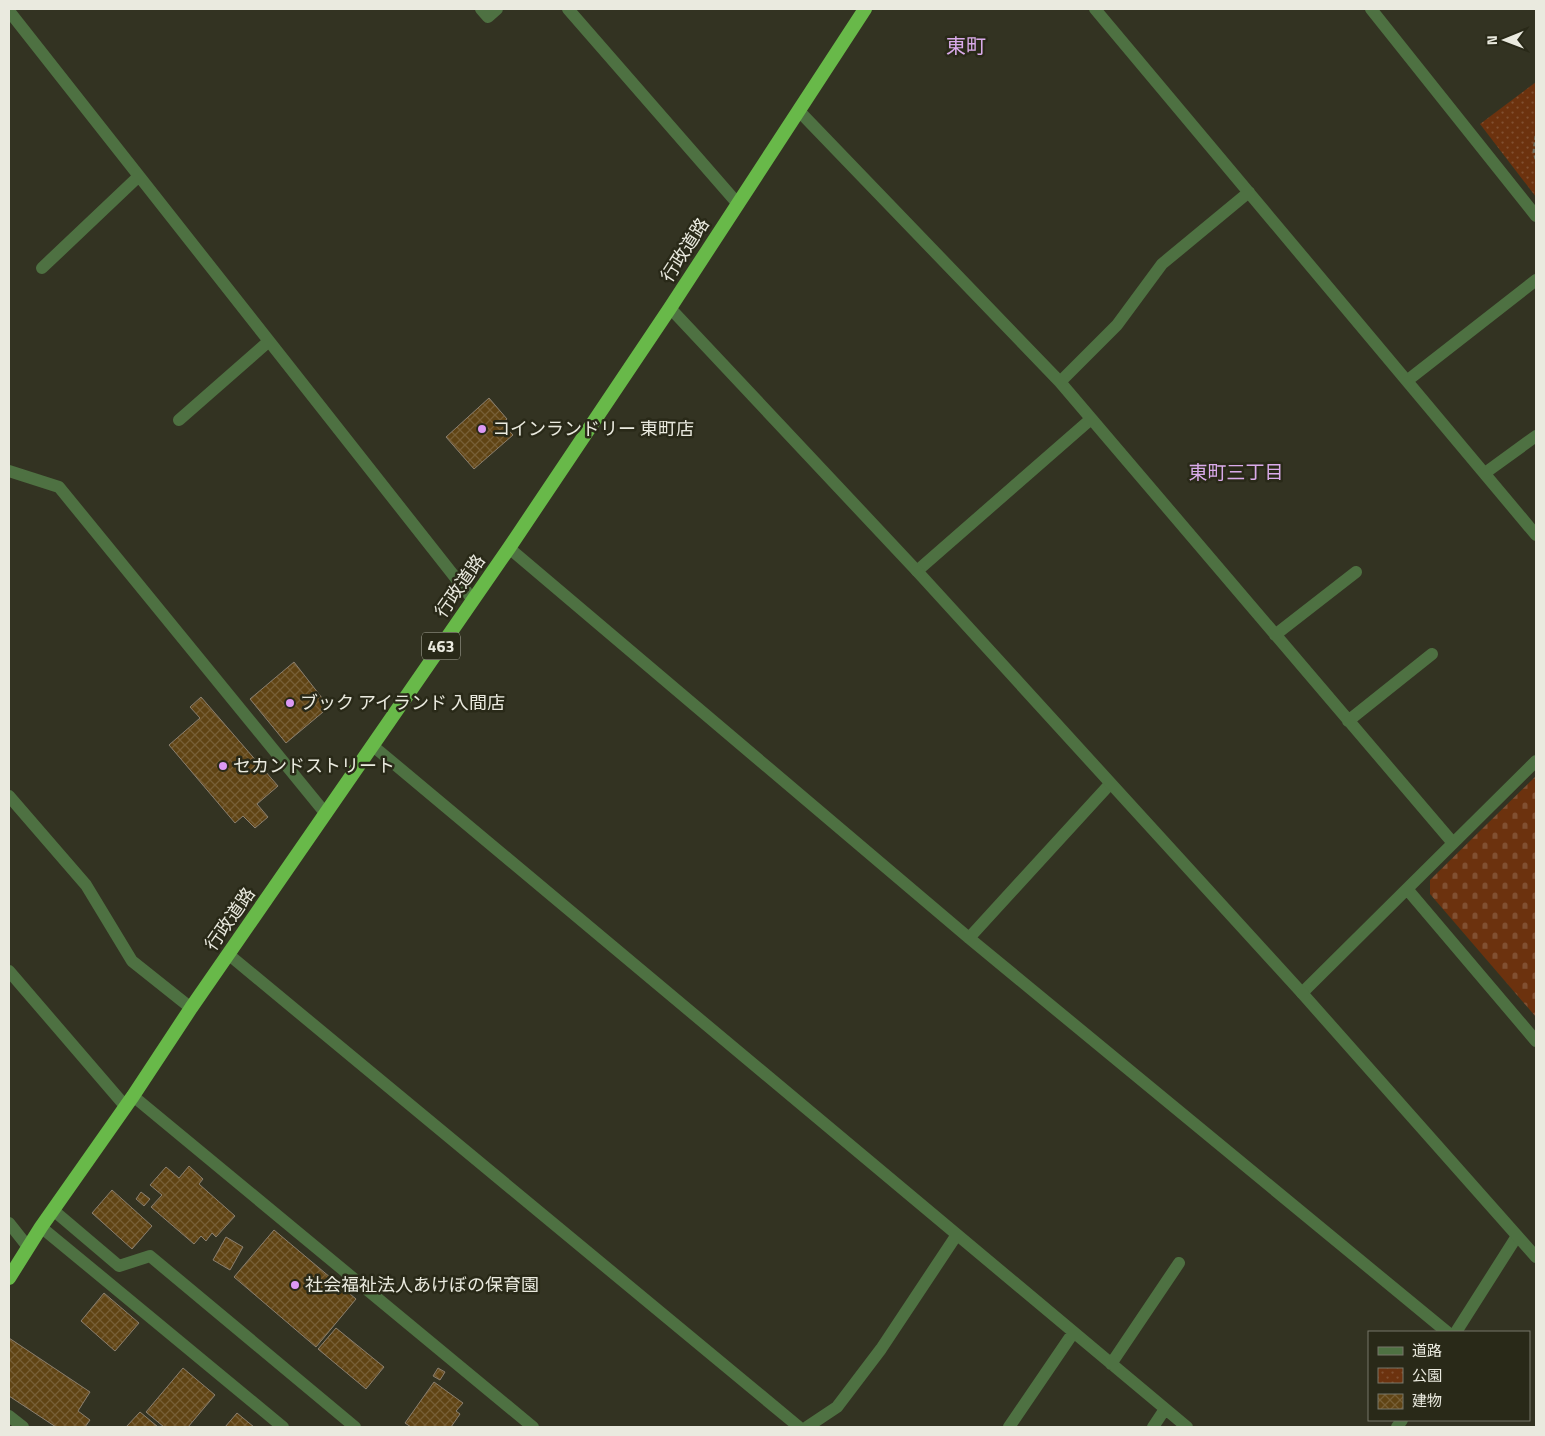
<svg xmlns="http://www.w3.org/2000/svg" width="1545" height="1436" font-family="'Titillium Web','Noto Sans JP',sans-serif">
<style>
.cemetery{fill:url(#cemetery-stones)}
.park{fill:url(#park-dots)}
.building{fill:url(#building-cross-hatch);stroke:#8b7f6e}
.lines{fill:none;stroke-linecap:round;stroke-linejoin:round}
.path{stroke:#6e6e5e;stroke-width:3;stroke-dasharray:4 2.5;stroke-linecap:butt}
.service{stroke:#4e7142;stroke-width:12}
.minor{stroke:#4e7142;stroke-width:12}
.tertiary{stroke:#4e7142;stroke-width:12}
.trunk{stroke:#68b949;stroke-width:14}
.poi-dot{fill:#dc99f4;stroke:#292918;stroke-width:2}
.labels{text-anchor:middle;stroke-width:5;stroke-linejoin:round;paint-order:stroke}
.shield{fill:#292918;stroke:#b0b0a3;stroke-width:1}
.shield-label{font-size:16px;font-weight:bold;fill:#eaeadf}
.street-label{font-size:18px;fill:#eaeadf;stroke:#292918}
.poi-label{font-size:18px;fill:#eaeadf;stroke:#292918;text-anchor:start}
.neighbourhood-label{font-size:19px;fill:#daabea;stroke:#292918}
.quarter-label{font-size:20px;fill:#daabea;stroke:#292918}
</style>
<defs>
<pattern id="cemetery-stones" width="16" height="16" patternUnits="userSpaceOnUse" patternTransform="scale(1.25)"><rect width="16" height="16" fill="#6c320e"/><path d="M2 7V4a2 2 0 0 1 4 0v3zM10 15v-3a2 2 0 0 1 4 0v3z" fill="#815031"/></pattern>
<pattern id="park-dots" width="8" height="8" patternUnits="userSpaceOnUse" patternTransform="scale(1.25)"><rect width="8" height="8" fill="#6c320e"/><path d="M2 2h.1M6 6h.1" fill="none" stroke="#815031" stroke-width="1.8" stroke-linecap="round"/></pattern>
<pattern id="building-cross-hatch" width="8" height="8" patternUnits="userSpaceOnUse" patternTransform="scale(1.25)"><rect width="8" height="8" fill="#604414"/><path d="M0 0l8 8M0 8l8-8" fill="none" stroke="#775f36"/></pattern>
</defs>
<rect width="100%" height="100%" fill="#332"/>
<path class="cemetery" d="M1536 776V1017L1430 894V880Z"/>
<path class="park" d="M1536 82V197L1480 124Z"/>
<path class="building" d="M489 398 507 419 502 423 513 435 474 469 446 437Z
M294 662 329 707 286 743 250 699Z
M201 697 278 786 257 804 268 817 255 828 243 816 235 823 169 745 200 718 190 707Z
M189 1166 203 1179 199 1184 235 1216 216 1237 212 1233 206 1241 201 1236 194 1244 151 1207 162 1195 150 1185 166 1167 179 1178Z
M112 1190 152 1226 132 1249 92 1213Z
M141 1192 150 1199 144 1206 136 1199Z
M274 1230 356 1299 316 1347 234 1277Z
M226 1237 243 1247 230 1270 213 1260Z
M104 1293 139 1323 115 1351 81 1321Z
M336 1328 384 1367 366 1389 318 1349Z
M9 1338 90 1392 78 1411 90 1420 85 1427H56L9 1396Z
M183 1368 215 1395 188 1427H164L146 1412Z
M438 1368 445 1372 440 1380 433 1376Z
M434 1382 463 1403 456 1411 460 1414 451 1427H411L405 1423Z
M140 1412 158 1427H126Z
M237 1413 254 1427H225Z"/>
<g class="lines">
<path class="path" d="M1536 136 1534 152 1536 159"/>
<path class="service" d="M9 1416 23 1427"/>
<path class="minor" d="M481 9 488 17 497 9
M568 9 738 204
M1095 9 1536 535
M1371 9 1536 216
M9 11 473 600
M799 111 1060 382 1453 843
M42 268 139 176
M1408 380 1536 280
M1060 382 1117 325 1162 264 1249 192
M179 420 269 341
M9 471 59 487 326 814
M1485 473 1536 436
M509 548 969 938 1447 1332
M917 571 1091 419
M1275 635 1356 572
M1348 721 1432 654
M373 746 1187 1427
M9 796 86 885 132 961 191 1008
M1407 889 1536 1041
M969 938 1110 784
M228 954 799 1427
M9 971 126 1107
M1302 993 1536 761
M133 1096 533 1427
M53 1210 119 1266 150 1256 355 1427
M9 1223 28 1247
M41 1227 283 1427
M1456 1332 1517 1236
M1111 1364 1179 1263
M807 1427 837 1407 881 1349 956 1236
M1009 1427 1073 1333
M1153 1427 1165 1409
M1397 1427 1402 1420"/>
<path class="tertiary" d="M670 308 917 571 1302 993 1536 1257"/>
<path class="trunk" d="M9 1278 41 1227 133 1096 191 1008 509 548 670 308 865 9"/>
</g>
<g class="poi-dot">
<circle cx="482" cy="429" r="5"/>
<circle cx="290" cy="703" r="5"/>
<circle cx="223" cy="766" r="5"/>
<circle cx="295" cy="1285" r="5"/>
</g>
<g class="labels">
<rect class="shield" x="422" y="632.5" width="38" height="27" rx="4"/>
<g class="shield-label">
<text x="441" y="652">463</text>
</g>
<g class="street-label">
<text transform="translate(685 250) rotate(-57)" y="6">行政道路</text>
<text transform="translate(460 586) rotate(-55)" y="6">行政道路</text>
<text transform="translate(230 919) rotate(-55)" y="6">行政道路</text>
</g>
<g class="poi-label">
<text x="492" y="435">コインランドリー 東町店</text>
<text x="300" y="709">ブック アイランド 入間店</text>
<text x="233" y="772">セカンドストリート</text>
<text x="305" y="1291">社会福祉法人あけぼの保育園</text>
</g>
<g class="neighbourhood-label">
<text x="1236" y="479">東町三丁目</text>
</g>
<g class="quarter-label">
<text x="966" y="53">東町</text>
</g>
</g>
<rect width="1545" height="1436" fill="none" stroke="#eaeadf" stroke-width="20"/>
<rect x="1368" y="1331" width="162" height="90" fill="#292918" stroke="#767668"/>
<rect x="1378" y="1347" width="25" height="8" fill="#4e7142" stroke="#767668"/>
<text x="1412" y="1356" font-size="15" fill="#eaeadf">道路</text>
<rect x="1378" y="1368" width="25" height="15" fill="url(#park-dots)" stroke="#767668"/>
<text x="1412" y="1381" font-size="15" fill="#eaeadf">公園</text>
<rect x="1378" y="1394" width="25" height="15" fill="url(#building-cross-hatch)" stroke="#767668"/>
<text x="1412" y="1406" font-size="15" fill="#eaeadf">建物</text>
<g transform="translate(1505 40) rotate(269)" stroke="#292918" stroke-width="4" paint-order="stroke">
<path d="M0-4L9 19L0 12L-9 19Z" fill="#eaeadf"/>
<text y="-8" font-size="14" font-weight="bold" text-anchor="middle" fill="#eaeadf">N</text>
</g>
</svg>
